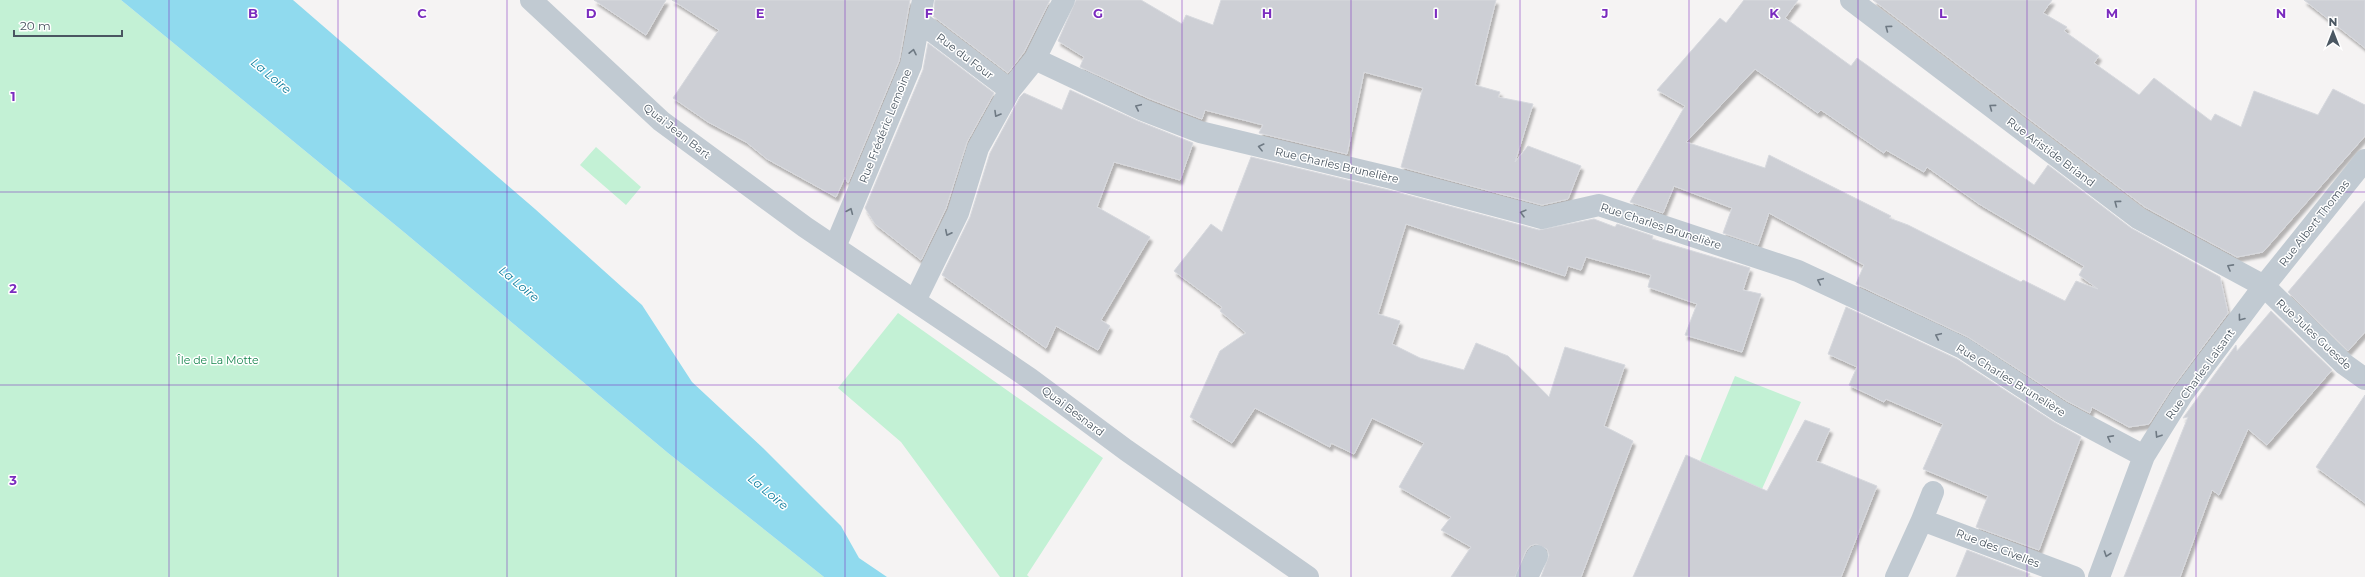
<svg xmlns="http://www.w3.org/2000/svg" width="2365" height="577" font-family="Montserrat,sans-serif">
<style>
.green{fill:#c3f1d5}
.water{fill:#90daee}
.building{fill:#cdcfd5;stroke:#d7d9de;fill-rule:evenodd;filter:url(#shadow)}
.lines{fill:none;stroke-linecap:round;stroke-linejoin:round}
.minor{stroke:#c1cad2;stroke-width:22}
.oneway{stroke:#6e7983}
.grid{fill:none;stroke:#7b2cbf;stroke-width:1;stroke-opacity:0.55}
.labels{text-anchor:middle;stroke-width:3;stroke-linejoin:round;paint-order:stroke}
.street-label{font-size:11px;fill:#4a5661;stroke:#fff}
.park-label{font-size:11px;fill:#17864f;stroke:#fff}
.water-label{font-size:12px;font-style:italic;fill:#0c7c9b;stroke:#fff}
.grid-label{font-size:13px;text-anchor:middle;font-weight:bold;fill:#7b2cbf;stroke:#fff;stroke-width:3;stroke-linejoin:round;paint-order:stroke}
</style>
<defs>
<filter id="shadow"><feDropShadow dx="2.5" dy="4.5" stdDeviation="1" flood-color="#0004"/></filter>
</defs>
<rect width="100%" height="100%" fill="#f5f3f3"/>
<path class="green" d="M0 0H121L405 233 668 453 824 577H0Z
M596 147 641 187 626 205 580 165Z
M898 313 1103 458 1027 575 1029 577H1000L901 442 838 388Z
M1735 376 1801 402 1762 489 1700 461Z"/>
<path class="water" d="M121 0H293L535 209 642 305 692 382 763 448 841 526 859 558 887 577H824L668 453 405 233Z"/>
<path class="building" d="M594 0H666L646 35Z
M672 0H910L899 61 848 183 845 177 836 197 767 159 746 142 708 122 673 98 719 30Z
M935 0H1050L1024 52 1008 73 933 16Z
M1076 0H1141L1182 24 1186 15 1213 25 1221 0H1496L1475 85 1500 92 1498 97 1533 104 1515 162 1528 146 1581 166 1568 199 1542 205 1401 167 1423 88 1364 72 1347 154 1259 133 1263 125 1205 110 1202 119 1148 98 1080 67 1084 57 1058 41Z
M1744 0H1798L1785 18 1851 66 1857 58 2034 185 2048 165 2131 228 2220 277 2228 313 2172 388 2149 424 2129 427 2092 407 2090 413 2067 401 1968 337 1856 284 1864 265 1769 213 1758 245 1723 233 1732 208 1674 186 1663 213 1630 202 1685 106 1657 90 1720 18 1726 23ZM1755 69 1818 113 1821 110 1884 153 1886 150 1924 172 1927 167 1979 204 2084 266 2079 275 2098 289 2076 281 2065 301 2023 280 2021 282 1908 225 1889 218 1891 216 1769 155 1765 168 1686 142Z
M1873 0H2052L2043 13 2067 27 2064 31 2099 56 2094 63 2139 95 2154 78 2211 121 2215 114 2241 127 2254 91 2318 115 2333 89 2365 105V136L2263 252 2237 257 2145 207Z
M2304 0H2365V48Z
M928 43 994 93 967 142 946 208 921 260 875 224 865 208 923 70Z
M1070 90 1138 121 1193 143 1180 180 1114 162 1097 207 1150 237 1101 320 1110 326 1098 350 1056 326 1046 348 942 275 970 217 990 153 1020 97 1024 93 1062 110Z
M1251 157 1389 190 1539 230 1594 219 1615 227 1617 224 1653 236 1652 239 1750 268 1743 290 1761 294 1742 352 1685 335 1697 304 1648 287 1651 275 1586 257 1581 270 1568 266 1565 276 1406 224 1378 314 1400 321 1392 344 1420 358 1464 370 1476 343 1508 356 1549 397 1565 347 1625 365 1604 426 1633 441 1581 577H1541L1549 555 1547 549 1536 544 1530 546 1526 551 1515 577H1451L1471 547 1441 530 1451 517 1399 487 1424 443 1372 418 1354 454 1331 443 1330 447 1255 408 1232 443 1190 417 1220 351 1246 333 1220 311 1222 307 1174 271 1211 224 1222 232Z
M2365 201V332L2348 351 2288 292Z
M1846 307 1957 359 2054 422 2081 437 2039 550 1976 527 1988 496 1923 469 1943 424 1886 399 1884 402 1849 385 1857 367 1828 354Z
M2271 311 2332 370 2267 445 2248 429 2219 495 2212 490 2180 577H2124L2188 417 2183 418 2236 345 2237 351Z
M2365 395V503L2316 467Z
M1805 420 1830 429 1816 461 1877 486 1841 577H1633L1686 455 1767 491Z
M1967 550 2030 574 2028 577H1956Z"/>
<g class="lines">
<path class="minor" d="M531 0 661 121 805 227 1029 378 1126 450 1308 577
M1851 0 2138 218 2264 286 2344 364 2365 379
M920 22 1010 90
M1035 59 1143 110 1200 132 1392 178 1542 218 1599 205 1798 271 1963 348 2061 412 2144 456
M835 247 911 65 923 0
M915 301 958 213 978 148 1010 90 1035 59 1064 0
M1922 520 2074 577
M1527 577 1537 556
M1896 577 1922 520 1933 492
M2099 577 2144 456 2182 395 2264 286 2365 160"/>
</g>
<defs><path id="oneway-chevron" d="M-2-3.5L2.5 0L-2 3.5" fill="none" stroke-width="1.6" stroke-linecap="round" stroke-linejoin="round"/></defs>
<g class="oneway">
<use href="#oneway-chevron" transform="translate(1888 28) rotate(-143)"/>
<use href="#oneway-chevron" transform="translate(913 52) rotate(-78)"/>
<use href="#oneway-chevron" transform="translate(1138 107) rotate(-155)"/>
<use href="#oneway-chevron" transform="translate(1992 107) rotate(-143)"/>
<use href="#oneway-chevron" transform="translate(997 114) rotate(120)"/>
<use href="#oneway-chevron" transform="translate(1261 147) rotate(-166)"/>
<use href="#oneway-chevron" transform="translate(2117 203) rotate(-143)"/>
<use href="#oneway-chevron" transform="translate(850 211) rotate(-67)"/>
<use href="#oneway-chevron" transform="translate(1523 213) rotate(-165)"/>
<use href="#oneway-chevron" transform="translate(948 233) rotate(116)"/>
<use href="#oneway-chevron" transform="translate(2230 267) rotate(-151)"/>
<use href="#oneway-chevron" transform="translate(1820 281) rotate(-155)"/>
<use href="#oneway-chevron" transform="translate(2241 318) rotate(127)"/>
<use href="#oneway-chevron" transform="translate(1938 336) rotate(-155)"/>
<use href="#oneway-chevron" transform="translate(2158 435) rotate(122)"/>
<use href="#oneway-chevron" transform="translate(2110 438) rotate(-152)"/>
<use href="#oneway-chevron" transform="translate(2107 554) rotate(109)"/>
</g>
<path class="grid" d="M169 0V577M338 0V577M507 0V577M676 0V577M845 0V577M1014 0V577M1182 0V577M1351 0V577M1520 0V577M1689 0V577M1858 0V577M2027 0V577M2196 0V577M0 192H2365M0 385H2365"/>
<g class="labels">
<g class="street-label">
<text transform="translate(965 56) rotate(37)" y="4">Rue du Four</text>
<text transform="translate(885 126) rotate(-68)" y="4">Rue Frédéric Lemoine</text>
<text transform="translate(677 131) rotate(38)" y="4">Quai Jean Bart</text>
<text transform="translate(2051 152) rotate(37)" y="4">Rue Aristide Briand</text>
<text transform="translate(1337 165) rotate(13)" y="4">Rue Charles Brunelière</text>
<text transform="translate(2314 223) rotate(-52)" y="4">Rue Albert Thomas</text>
<text transform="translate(1661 226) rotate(18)" y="4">Rue Charles Brunelière</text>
<text transform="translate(2314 334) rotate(43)" y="4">Rue Jules Guesde</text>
<text transform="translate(2200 374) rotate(-54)" y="4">Rue Charles Laisant</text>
<text transform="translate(2011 380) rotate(32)" y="4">Rue Charles Brunelière</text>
<text transform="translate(1073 411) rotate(37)" y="4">Quai Besnard</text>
<text transform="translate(1998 548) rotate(21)" y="4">Rue des Civelles</text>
</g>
<g class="park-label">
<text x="218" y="364">Île de La Motte</text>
</g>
<g class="water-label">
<text transform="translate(271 76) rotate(40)" y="4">La Loire</text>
<text transform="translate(519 284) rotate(40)" y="4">La Loire</text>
<text transform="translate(768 492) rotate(40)" y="4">La Loire</text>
</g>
</g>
<g class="grid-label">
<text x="253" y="18">B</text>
<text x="422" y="18">C</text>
<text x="591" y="18">D</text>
<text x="760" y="18">E</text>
<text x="929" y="18">F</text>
<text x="1098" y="18">G</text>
<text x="1267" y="18">H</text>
<text x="1436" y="18">I</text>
<text x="1605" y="18">J</text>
<text x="1774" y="18">K</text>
<text x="1943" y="18">L</text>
<text x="2112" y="18">M</text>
<text x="2281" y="18">N</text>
<text x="13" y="101">1</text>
<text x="13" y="293">2</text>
<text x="13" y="485">3</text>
</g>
<g transform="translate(2333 32)" stroke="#ffffff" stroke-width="3" paint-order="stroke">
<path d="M0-3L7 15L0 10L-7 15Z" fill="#4a5661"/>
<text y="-6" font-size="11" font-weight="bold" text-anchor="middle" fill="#4a5661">N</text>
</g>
<path d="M14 30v6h108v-6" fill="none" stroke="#4a5661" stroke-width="2"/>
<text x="20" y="30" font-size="12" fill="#4a5661" stroke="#ffffff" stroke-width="3" paint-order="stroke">20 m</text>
</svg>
